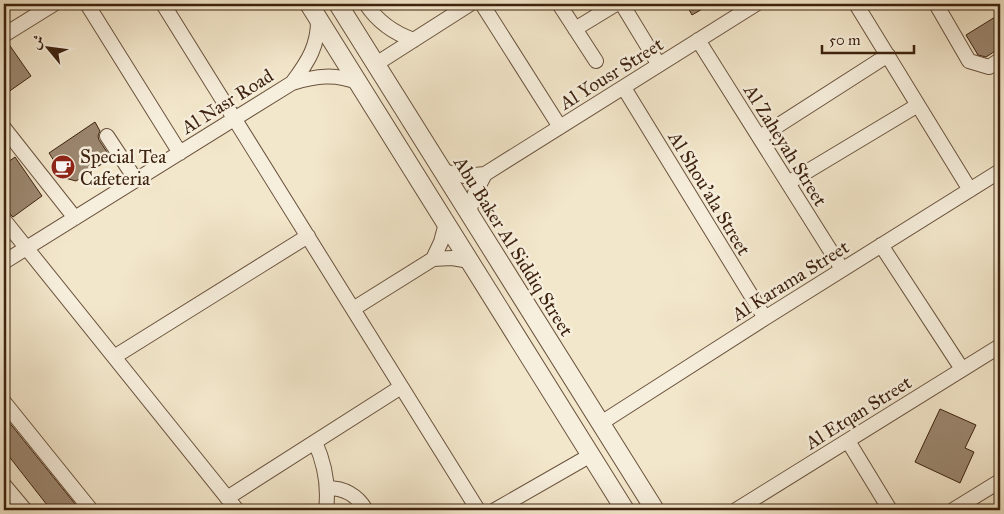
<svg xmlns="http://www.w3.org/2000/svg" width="1004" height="514" font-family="'IM FELL Great Primer',Amiri,serif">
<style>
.building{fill:#9c8871;stroke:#3d220f}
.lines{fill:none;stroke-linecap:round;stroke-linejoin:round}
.minor-casing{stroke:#6a533e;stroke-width:16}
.tertiary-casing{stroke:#6a533e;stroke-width:20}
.minor{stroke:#f7efdd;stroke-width:14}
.tertiary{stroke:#f7efdd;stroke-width:18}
.labels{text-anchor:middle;stroke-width:5;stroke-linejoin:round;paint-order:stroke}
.street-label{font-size:19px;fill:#3d220f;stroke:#f7efdd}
.poi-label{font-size:19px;fill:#3d220f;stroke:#f7efdd;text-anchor:start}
</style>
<rect width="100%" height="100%" fill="#f3e7cb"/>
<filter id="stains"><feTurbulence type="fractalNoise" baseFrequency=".004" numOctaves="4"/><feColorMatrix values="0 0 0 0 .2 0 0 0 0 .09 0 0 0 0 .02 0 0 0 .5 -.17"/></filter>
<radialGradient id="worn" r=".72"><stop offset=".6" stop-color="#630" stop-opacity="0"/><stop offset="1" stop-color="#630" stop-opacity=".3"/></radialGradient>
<path class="building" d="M686 4H711L692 15Z
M1000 14V48L986 57 978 55 966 35Z
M8 43 31 76 4 95V44Z
M95 122 100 131 98 136 99 140 111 158 76 181 65 178 49 153Z
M15 157 42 196 13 217 8 212 4 211V165Z
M940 409 976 425 965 448 974 452 960 483 915 462Z
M4 416 80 510H51L4 450Z"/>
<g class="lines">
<defs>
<path id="minor" d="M87 4 180 153
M163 4 478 510
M366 4C378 22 393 33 414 40
M482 4 560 127
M559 4 596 61
M622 4 659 65
M856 4 970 190
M936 4 969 61 989 67 1000 60
M575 29 616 4
M4 35 54 4
M698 40 842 269
M376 64 470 4
M292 83C308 62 319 45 318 17
M624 88 765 318
M4 128 75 218
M107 136 136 180
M760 137 888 55
M443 171 464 176 485 174 756 4
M788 183 918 105
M469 212 475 193 485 174
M4 220 237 510
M881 245 962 369
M433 259 441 242 446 223
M4 262 292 83C316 76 335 73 359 83
M353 309 433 259 452 258 470 261
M114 357 308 236
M4 402 91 510
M601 423 765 318 1000 171
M848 441 890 510
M315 442C325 464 329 486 326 510
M4 485 25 510
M327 488C345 488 357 495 366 510
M227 498 401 387
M495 510 591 455
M736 510 1000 346
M953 510 1000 481"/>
<path id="tertiary" d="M309 4 625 510
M338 4 655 510"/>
</defs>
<use href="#minor" class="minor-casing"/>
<use href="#tertiary" class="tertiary-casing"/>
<use href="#minor" class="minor"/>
<use href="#tertiary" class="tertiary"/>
</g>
<defs>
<symbol id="cafe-disc" viewBox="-11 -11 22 22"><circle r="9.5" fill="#8f2418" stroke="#f7efdd"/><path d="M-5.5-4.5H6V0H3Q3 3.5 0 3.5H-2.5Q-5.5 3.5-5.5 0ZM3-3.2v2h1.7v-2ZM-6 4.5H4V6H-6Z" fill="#fff"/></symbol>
</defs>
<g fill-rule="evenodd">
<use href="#cafe-disc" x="49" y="153" width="28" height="28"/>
</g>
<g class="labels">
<g class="street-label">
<text transform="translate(611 73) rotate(-32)" y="7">Al Yousr Street</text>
<text transform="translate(227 101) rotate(-32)" y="7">Al Nasr Road</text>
<text transform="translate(786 145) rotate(58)" y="7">Al Zaheyah Street</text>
<text transform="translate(710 193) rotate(59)" y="7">Al Shou'ala Street</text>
<text transform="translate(514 246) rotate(58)" y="7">Abu Baker Al Siddiq Street</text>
<text transform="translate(790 280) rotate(-32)" y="7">Al Karama Street</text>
<text transform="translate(858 412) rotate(-32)" y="7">Al Etqan Street</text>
</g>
<g class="poi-label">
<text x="80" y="163">Special Tea<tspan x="80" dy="22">Cafeteria</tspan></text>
</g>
</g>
<rect width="1004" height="514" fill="none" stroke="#f3e7cb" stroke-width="20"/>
<rect x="5" y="5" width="994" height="504" fill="none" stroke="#3d220f" stroke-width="2.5"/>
<rect x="10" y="10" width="984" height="494" fill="none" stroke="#3d220f"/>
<g transform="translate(48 48) rotate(299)" stroke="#f7efdd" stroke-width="4" paint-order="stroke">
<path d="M0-4L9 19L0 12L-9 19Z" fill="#3d220f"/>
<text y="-8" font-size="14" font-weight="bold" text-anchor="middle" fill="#3d220f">ش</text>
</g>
<path d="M822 45v8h92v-8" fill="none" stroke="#3d220f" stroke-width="2.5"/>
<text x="829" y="45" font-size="15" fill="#3d220f" stroke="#f7efdd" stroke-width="4" paint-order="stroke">50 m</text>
<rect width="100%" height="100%" filter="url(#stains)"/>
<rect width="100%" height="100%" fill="url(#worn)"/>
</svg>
